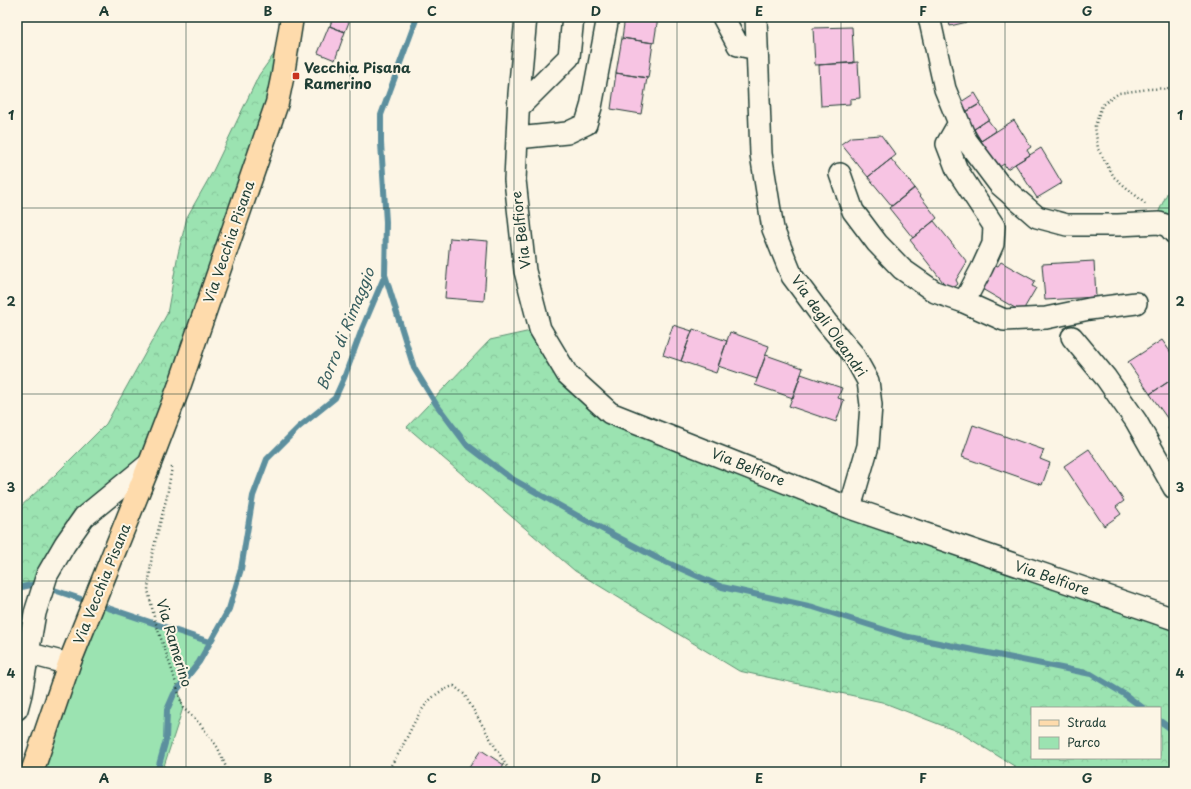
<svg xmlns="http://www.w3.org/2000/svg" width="1191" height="789" font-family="'Playpen Sans',sans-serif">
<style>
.green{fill:#9be3b1;stroke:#5d9072}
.forest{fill:url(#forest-crowns);stroke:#5d9072;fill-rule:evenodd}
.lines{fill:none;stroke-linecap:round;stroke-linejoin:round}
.stream{stroke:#5c8f9e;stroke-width:6}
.building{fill:#f7c4e3;stroke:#1f3d34}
.minor-casing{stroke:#1f3d34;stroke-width:24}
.major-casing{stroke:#1f3d34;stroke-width:25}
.path{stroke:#1f3d34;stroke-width:2.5;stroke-dasharray:1 3;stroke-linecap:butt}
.minor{stroke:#fcf5e5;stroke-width:21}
.major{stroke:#fedbac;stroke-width:22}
.grid{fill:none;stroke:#1f3d34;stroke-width:1;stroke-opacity:0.55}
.poi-dot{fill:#c8321e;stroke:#fcf5e5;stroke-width:1.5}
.labels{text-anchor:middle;stroke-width:4;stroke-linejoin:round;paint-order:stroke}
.poi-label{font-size:14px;font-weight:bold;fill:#1f3d34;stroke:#fcf5e5;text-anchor:start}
.street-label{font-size:14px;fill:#1f3d34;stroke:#fcf5e5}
.water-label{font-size:15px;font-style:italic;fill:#385f60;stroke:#fcf5e5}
.neatline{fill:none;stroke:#1f3d34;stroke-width:1.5}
.grid-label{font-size:13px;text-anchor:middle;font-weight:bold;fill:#1f3d34}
</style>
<defs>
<pattern id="forest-crowns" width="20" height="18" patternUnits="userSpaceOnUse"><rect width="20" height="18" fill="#9be3b1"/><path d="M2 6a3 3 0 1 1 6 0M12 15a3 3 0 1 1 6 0" fill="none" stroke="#85c499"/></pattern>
</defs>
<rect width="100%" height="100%" fill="#fcf5e5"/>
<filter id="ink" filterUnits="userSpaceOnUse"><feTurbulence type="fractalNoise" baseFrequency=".025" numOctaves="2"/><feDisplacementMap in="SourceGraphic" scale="8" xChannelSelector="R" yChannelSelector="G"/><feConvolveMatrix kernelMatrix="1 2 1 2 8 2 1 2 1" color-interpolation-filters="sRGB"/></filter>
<g filter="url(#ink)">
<path class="green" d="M1174 186V233L1168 226 1159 211 1170 187Z
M94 603 210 642 199 662 178 689 183 708 162 772H32Z"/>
<path class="forest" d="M290 32 150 463 84 517 36 584 17 588V513L19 508 55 475 106 424 167 314 178 254 187 217 212 173 259 75Z
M540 329 610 413 1174 619V772H1024L959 732 882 702 739 671 575 571 407 427 490 340ZM1032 708H1160V758H1032Z"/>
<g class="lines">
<path class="stream" d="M385 275 414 368 436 404 466 444 509 477 578 516 657 558 722 587 813 607 904 636 1091 674 1124 694 1143 708
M17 588 36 584 210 642
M1160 721 1174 731
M157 772 166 740 167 710 174 694 199 662 229 609 241 569 253 496 267 459 299 427 335 398 344 378 362 329 385 275 386 222 381 143V115L417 17"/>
</g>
<path class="building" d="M333 17H351L345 32 330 26Z
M625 17H658L654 43 622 38Z
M948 17H979L980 19 950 26Z
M329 26 345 32 335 60 318 53Z
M852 27 854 63 815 65 813 28Z
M622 38 653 43 648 78 616 73Z
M858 62 860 98 850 99V104L821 106 819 65Z
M616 73 647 78 641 114 611 109Z
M975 93 981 103 967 111 961 102Z
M980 104 989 119 973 130 963 114Z
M988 120 996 131 981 141 974 129Z
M1014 120 1031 147 1027 150 1030 155 1007 169 1004 164 998 168 981 141Z
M881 135 896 155 868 177 841 144 851 137Z
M1041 148 1062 183 1037 198 1015 164Z
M891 159 915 188 892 206 868 177Z
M914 188 937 218 913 238 889 208Z
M934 221 967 262 956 280 958 284 950 291 910 240Z
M450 238 488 241 484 301 445 298Z
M1094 261 1096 297 1045 300 1042 264Z
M1001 262 1035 281 1032 286 1036 288 1022 312 982 289 995 265 998 266Z
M673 325 692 331 681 361 663 355Z
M693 329 727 341 716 373 681 361Z
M730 332 769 346 757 379 718 366Z
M1162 340 1174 357V378L1150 394 1128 362Z
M766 355 803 368 793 398 755 385Z
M801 374 842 388 838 398 844 400 836 422 789 406Z
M1174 378V424L1172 425 1150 394Z
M1174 424V438L1168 428Z
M973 425 1044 450 1040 459 1050 463 1042 485 962 457Z
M1089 449 1124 501 1116 507 1121 514 1104 526 1064 466Z
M481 750 504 765 500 771 502 772H466Z"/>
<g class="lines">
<defs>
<path id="minor" d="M526 17 519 94 515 180 525 271 540 329 567 374 610 413 850 508 1174 619
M723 17 738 45 757 49
M756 17 761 154 773 229 792 276 827 323 853 354 868 381 871 405 868 446 850 508
M929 17 945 89 966 140 999 184 1037 217 1067 225H1118L1159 223 1168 226 1174 233
M519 107 569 57 573 17
M517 138 567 133 586 124 591 107 608 17
M840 174 853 211 877 243 902 269 935 292 964 302 982 268 993 244 994 226 957 170 947 144 959 123
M964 302 1004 320 1046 318 1089 309 1136 303
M1072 337 1106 378 1136 421 1174 488
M27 653 69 664
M17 709 21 694 35 613 47 575 65 544 84 517 150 463"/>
<path id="major" d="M32 772 69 664 150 463 179 387 231 236 277 103 283 74 292 17"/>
</defs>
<use href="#minor" class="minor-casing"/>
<use href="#major" class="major-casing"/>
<path class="path" d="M1145 204 1141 200 1114 177 1098 149 1095 126 1102 105 1119 93 1149 89 1174 88
M172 467 167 496 152 554 148 590 155 621 173 673 183 708 200 724 218 748 228 772
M387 772C391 765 396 758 400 751 414 725 423 694 454 686L464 694 510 772"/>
<use href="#minor" class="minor"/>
<use href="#major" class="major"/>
</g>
</g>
<path class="grid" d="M186 17V772M350 17V772M514 17V772M677 17V772M841 17V772M1005 17V772M17 208H1174M17 394H1174M17 581H1174"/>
<rect class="poi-dot" x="292" y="72" width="8" height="8" rx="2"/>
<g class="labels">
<g class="poi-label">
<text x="304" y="73">Vecchia Pisana<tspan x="304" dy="16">Ramerino</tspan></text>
</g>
<g class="street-label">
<text transform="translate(521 230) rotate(-97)" y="5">Via Belfiore</text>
<text transform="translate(229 242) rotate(-71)" y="5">Via Vecchia Pisana</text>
<text transform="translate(829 326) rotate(55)" y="5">Via degli Oleandri</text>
<text transform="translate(748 467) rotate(22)" y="5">Via Belfiore</text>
<text transform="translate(1052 578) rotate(19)" y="5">Via Belfiore</text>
<text transform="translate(102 584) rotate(-68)" y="5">Via Vecchia Pisana</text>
<text transform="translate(174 643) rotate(73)" y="5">Via Ramerino</text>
</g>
<g class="water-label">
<text transform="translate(346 329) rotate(-68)" y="5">Borro di Rimaggio</text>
</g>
</g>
<rect width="1191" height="789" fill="none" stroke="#fcf5e5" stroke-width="44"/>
<rect x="1031" y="707" width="130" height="52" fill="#fcf5e5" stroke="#a4ab9e"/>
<rect x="1039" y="720" width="20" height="6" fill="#fedbac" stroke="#a4ab9e"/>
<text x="1067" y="727" font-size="12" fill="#1f3d34">Strada</text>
<rect x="1039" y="737" width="20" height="12" fill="#9be3b1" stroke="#a4ab9e"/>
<text x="1067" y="747" font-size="12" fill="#1f3d34">Parco</text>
<rect x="22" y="22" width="1147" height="745" class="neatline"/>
<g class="grid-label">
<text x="104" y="16">A</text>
<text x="268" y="16">B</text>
<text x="432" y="16">C</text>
<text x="596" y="16">D</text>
<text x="759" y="16">E</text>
<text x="923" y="16">F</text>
<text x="1087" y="16">G</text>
<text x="11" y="120">1</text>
<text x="1180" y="120">1</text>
<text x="11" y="306">2</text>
<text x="1180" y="306">2</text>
<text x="11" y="492">3</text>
<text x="1180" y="492">3</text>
<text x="11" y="678">4</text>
<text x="1180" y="678">4</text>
<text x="104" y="783">A</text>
<text x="268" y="783">B</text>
<text x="432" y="783">C</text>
<text x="596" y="783">D</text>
<text x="759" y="783">E</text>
<text x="923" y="783">F</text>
<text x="1087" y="783">G</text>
</g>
</svg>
